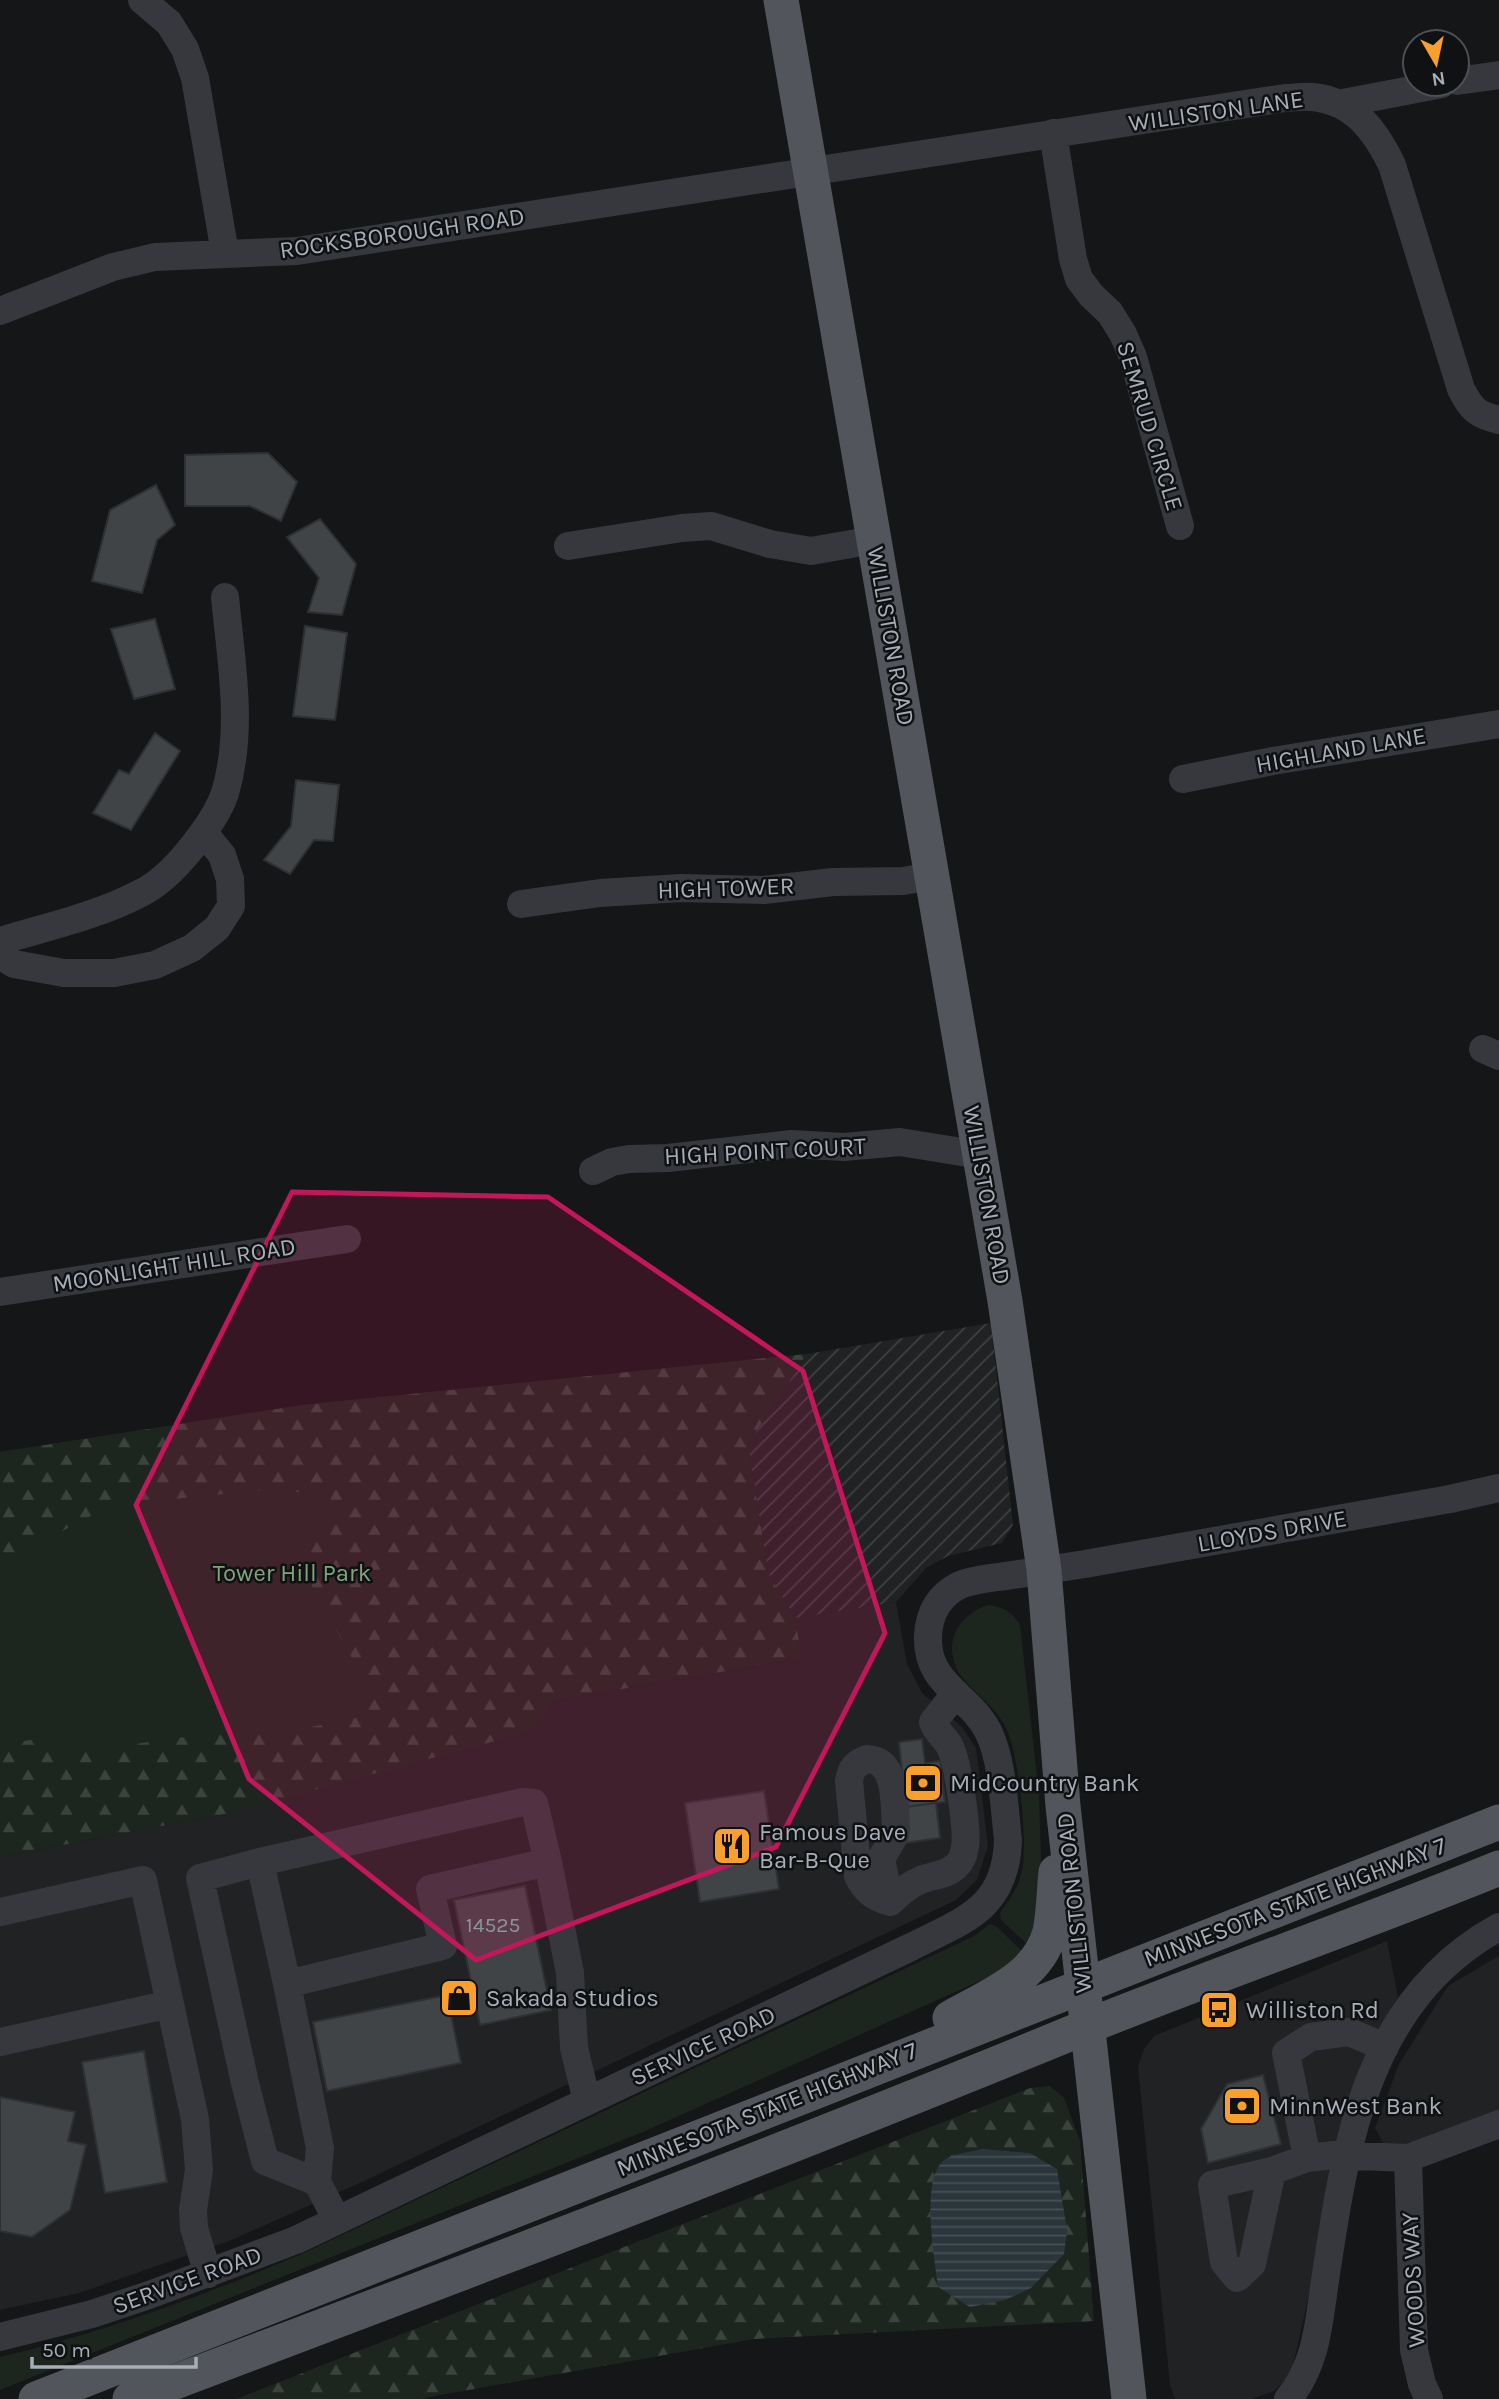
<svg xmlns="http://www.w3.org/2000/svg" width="1499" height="2399" font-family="Karla,sans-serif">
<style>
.built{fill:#212224}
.industrial{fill:url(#industrial-furrows)}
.green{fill:#1d261e}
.forest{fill:url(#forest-firs);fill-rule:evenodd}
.water{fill:url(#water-rules)}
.building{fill:#414447;stroke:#2f3033;stroke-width:2}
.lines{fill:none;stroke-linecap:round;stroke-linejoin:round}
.minor{stroke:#36383d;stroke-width:28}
.major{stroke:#52555c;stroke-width:35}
.marked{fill:#c2185b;fill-opacity:0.2;stroke:#c2185b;stroke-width:5;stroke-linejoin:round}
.labels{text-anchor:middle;stroke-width:5;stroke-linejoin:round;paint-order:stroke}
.number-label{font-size:21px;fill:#8e949c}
.street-label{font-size:24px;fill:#a7aeb8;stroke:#101112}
.park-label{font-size:24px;fill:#7fa47d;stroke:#101112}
.poi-label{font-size:24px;fill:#a7aeb8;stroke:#101112;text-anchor:start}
</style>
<defs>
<pattern id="industrial-furrows" width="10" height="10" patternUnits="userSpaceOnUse" patternTransform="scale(1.75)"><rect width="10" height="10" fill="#212224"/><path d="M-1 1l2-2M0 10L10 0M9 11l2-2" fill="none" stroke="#3e4042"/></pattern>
<pattern id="forest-firs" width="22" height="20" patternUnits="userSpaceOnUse" patternTransform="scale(1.75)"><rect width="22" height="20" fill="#1d261e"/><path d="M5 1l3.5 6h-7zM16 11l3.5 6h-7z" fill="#3b433d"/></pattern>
<pattern id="water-rules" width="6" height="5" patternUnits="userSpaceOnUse" patternTransform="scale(1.75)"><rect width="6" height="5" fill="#2b363c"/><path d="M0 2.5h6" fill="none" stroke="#475156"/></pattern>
</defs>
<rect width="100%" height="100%" fill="#151617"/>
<path class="built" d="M896 1602 907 1664 922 1693 962 1727 976 1748 988 1846 977 1880 956 1900 362 2182 229 2241 79 2293 0 2310V1857L225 1814 553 1701 802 1658 795 1618Z
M1387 1941 1398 1997 1356 2087 1291 2374 1274 2391 1252 2399H1175L1170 2385 1138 2067 1144 2049 1154 2036Z
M1499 1956V2116L1391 2148 1382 2141 1375 2128 1399 2064 1448 1986Z"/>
<path class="industrial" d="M991 1323 1013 1525 1002 1543 948 1556 926 1568 896 1602 795 1618 768 1573 748 1444 807 1354Z"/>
<path class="green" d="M807 1354 748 1444 768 1573 795 1618 802 1658 0 1783V1452L303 1405Z
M988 1605C1004 1607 1010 1611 1020 1624L1039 1795 1043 1915 1027 1944 1001 1920 1000 1913C1009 1900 1019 1887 1022 1871 1028 1842 1019 1749 1004 1724 992 1702 963 1685 956 1667 944 1638 961 1614 988 1605Z
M990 1924 996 1926 1022 1951 1002 1971 643 2132 0 2390V2357C105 2332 205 2295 304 2253L974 1936Z"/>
<path class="forest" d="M807 1354 748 1444 768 1573 795 1618 802 1658 553 1701 532 1731 225 1814 0 1857V1744L31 1740 91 1750 251 1728 292 1731 359 1717 372 1695 295 1555 330 1531 331 1497 277 1489 111 1505 12 1558 0 1580V1452L303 1405Z
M1050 2086 1064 2098 1080 2141 1094 2321 754 2339 418 2399H236L1030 2088ZM983 2149 1030 2153 1057 2169Z"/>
<path class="water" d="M983 2149 1030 2153 1057 2169 1067 2230 1064 2254 1031 2288 1005 2300 970 2307 938 2287C935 2260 919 2175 946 2159 955 2153 972 2152 983 2149Z"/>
<path class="building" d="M268 453 297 482 281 521 250 506H185V455Z
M156 485 175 525 157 540 142 593 92 581 110 510Z
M320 519 356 564 342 615 308 612 319 578 287 537Z
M155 619 175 689 134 699 111 629Z
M305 626 347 633 335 720 293 716Z
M155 733 180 751 131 830 93 813 119 770 129 774Z
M296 780 339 785 333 841 314 840 290 874 264 860 291 826Z
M922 1739 925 1763 940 1761 945 1802 906 1807 899 1742Z
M764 1791 779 1889 700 1902 685 1803Z
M936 1803 940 1838 905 1843 906 1807Z
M525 1886 551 2010 480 2025 454 1900Z
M447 1995 461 2063 327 2091 313 2022Z
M144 2051 167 2182 105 2193 82 2062Z
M1263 2075 1281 2144 1208 2163 1201 2129 1227 2084Z
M0 2097 75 2112 68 2141 86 2145 70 2210 32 2237 0 2231Z"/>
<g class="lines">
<path class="minor" d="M142 0 169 23 185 49 195 78 225 253
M1457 81 1499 75
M1338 104 1442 84
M1053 133 1073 259 1079 279 1091 295 1110 313 1123 334 1133 357 1180 526
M0 311 113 267 155 257 297 251 1285 98C1293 98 1303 96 1312 97 1354 101 1375 130 1392 165L1461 389C1471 409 1477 415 1499 420
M568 546 682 528 711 526 770 544 811 551 874 540
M1183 779 1273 761 1499 724
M521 904 600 893 681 888 764 890 833 882 903 881 932 876
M0 941C47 927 97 916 141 893 159 884 176 867 189 851 203 834 218 814 225 793 244 729 231 661 225 597
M0 955 14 964 64 973H114L155 965 192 948 217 928 231 906 230 879 222 855 204 833
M1483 1049 1499 1056
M593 1171 612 1162 629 1159 668 1158 792 1144 844 1147 900 1142 980 1155
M0 1292 347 1239
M867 1759C898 1760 894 1805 896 1828L895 1835 881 1859 890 1902C874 1897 866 1892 858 1876L849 1781C851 1768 855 1764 867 1759Z
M260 1862 287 1984
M890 1902C900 1893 908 1885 921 1880 933 1875 946 1876 956 1866 962 1861 964 1854 965 1847 968 1829 958 1766 951 1749 947 1738 937 1734 933 1722L955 1694
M0 1912 143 1880 195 2119 199 2170 193 2210 194 2228 208 2274
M0 2042 170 2004
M1307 2158 1286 2053 1311 2037 1349 2032 1385 2047
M1408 2158 1414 2350 1422 2384 1429 2399
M1272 2171 1212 2185 1224 2262 1237 2278 1252 2264 1272 2171 1307 2158 1334 2155 1408 2158 1499 2124
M317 2182 265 2161 245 2083 200 1878 260 1862 523 1802 534 1803 548 1862 570 1973 574 2048 587 2101
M337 2220 317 2182 320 2148 287 1984 443 1946 430 1889 548 1862
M0 2337 92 2314 149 2295 296 2240 911 1947C964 1920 1006 1909 1008 1840 1004 1807 1003 1761 988 1731 969 1694 926 1685 928 1636 929 1613 939 1595 960 1585 974 1579 991 1578 1006 1576 1032 1572 1059 1568 1085 1564 1207 1542 1329 1521 1450 1499L1499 1488
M1288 2399C1318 2364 1319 2318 1326 2274 1346 2140 1368 1999 1499 1927"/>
<path class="major" d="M781 0 1005 1301 1044 1570 1063 1806 1129 2399
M950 2018C988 1996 1038 1978 1050 1932 1054 1913 1054 1892 1056 1872
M36 2399 1499 1822
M130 2399C450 2278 770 2157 1086 2027 1223 1972 1362 1924 1499 1868"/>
</g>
<path class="marked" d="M292 1192 548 1197 803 1371 885 1633 776 1847 476 1960 249 1779 136 1505Z"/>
<defs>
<symbol id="bank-square" viewBox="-11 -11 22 22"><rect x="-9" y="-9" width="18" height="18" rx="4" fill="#f89f2d" stroke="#101112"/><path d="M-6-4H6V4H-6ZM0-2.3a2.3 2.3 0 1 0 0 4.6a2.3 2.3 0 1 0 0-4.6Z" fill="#111"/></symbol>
<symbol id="restaurant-square" viewBox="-11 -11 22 22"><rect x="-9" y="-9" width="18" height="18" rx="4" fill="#f89f2d" stroke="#101112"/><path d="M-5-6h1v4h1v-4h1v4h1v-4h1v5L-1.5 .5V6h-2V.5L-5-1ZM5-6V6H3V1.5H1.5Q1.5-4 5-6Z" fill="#111"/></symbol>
<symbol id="shop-square" viewBox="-11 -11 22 22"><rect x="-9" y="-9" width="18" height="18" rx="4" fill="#f89f2d" stroke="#101112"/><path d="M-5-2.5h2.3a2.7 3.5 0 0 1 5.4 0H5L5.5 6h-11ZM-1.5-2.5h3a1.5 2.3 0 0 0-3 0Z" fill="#111"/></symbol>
<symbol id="bus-square" viewBox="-11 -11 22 22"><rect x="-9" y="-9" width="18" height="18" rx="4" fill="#f89f2d" stroke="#101112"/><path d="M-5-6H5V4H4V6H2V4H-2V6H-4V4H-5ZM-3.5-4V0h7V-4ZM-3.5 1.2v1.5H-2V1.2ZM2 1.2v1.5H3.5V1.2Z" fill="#111"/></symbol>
</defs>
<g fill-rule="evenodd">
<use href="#bank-square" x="901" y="1761" width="44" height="44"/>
<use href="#restaurant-square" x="710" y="1824" width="44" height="44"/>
<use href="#shop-square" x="437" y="1976" width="44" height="44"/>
<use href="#bus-square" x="1197" y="1988" width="44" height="44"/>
<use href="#bank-square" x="1220" y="2084" width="44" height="44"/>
</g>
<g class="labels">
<g class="number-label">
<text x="493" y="1932">14525</text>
</g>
<g class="street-label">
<text transform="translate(1216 111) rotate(-8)" y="8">WILLISTON LANE</text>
<text transform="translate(402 233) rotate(-8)" y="8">ROCKSBOROUGH ROAD</text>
<text transform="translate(1150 426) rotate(73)" y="8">SEMRUD CIRCLE</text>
<text transform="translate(891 636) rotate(80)" y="8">WILLISTON ROAD</text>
<text transform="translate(1341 750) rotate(-10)" y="8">HIGHLAND LANE</text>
<text transform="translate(726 888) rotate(-2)" y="8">HIGH TOWER</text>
<text transform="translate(765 1151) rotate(-3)" y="8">HIGH POINT COURT</text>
<text transform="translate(987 1195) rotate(80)" y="8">WILLISTON ROAD</text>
<text transform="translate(174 1265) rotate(-9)" y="8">MOONLIGHT HILL ROAD</text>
<text transform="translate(1272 1531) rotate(-10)" y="8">LLOYDS DRIVE</text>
<text transform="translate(1295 1902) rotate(-21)" y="8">MINNESOTA STATE HIGHWAY 7</text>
<text transform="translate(1074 1903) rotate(-96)" y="8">WILLISTON ROAD</text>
<text transform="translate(703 2046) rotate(-25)" y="8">SERVICE ROAD</text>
<text transform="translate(767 2109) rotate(-22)" y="8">MINNESOTA STATE HIGHWAY 7</text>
<text transform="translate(187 2280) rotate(-20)" y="8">SERVICE ROAD</text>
<text transform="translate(1413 2280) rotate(-93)" y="8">WOODS WAY</text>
</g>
<g class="park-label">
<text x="292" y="1581">Tower Hill Park</text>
</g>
<g class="poi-label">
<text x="950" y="1791">MidCountry Bank</text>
<text x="759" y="1840">Famous Dave<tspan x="759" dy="28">Bar-B-Que</tspan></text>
<text x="486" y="2006">Sakada Studios</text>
<text x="1246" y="2018">Williston Rd</text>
<text x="1269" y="2114">MinnWest Bank</text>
</g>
</g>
<g transform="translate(1436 63) rotate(171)"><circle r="33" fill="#101112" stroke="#4c5054" stroke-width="2"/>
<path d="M0-5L12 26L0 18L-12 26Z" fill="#f89f2d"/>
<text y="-10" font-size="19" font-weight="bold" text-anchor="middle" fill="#a7aeb8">N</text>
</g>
<path d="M32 2357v10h164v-10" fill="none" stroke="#a7aeb8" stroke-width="3.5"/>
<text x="42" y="2357" font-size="21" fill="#a7aeb8" stroke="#101112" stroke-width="5" paint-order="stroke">50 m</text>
</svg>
